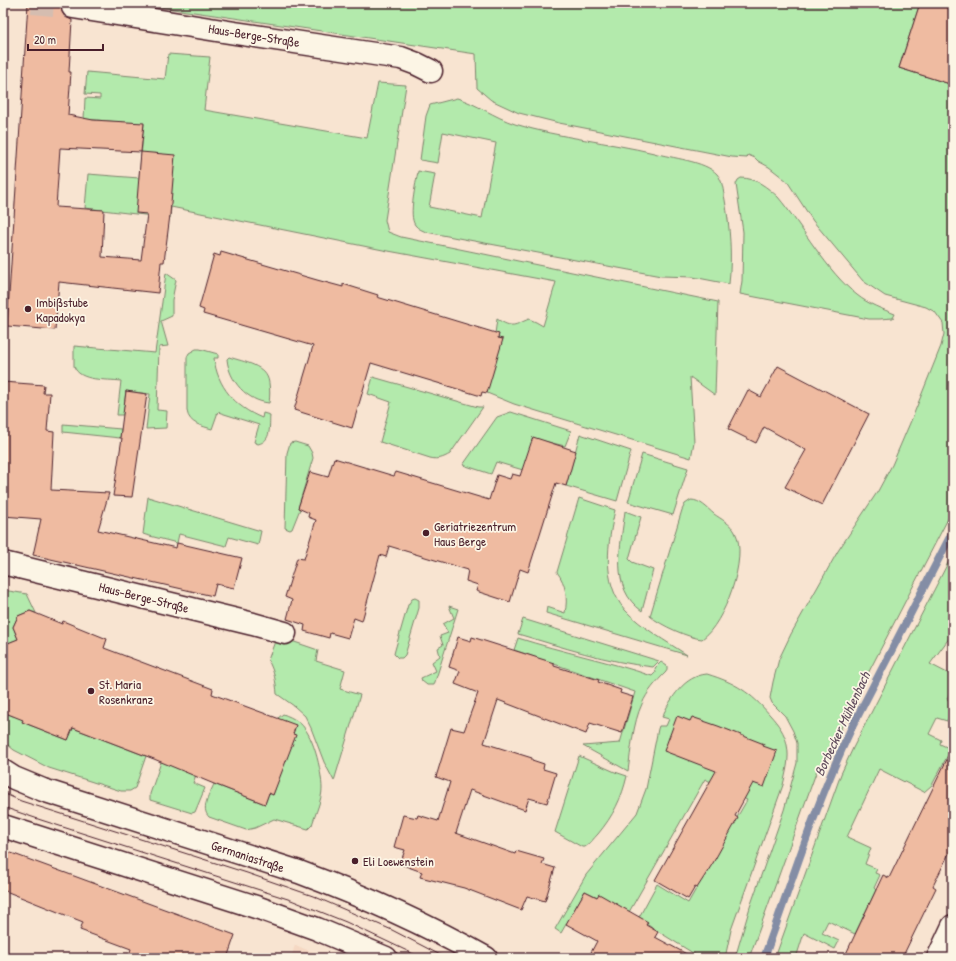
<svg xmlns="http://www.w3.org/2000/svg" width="956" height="961" font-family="'Patrick Hand',sans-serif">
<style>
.built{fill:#f5d8c3}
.green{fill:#b3eaac;stroke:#7e846c}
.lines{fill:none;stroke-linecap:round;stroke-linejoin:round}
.stream{stroke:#848da5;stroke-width:8}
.building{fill:#efbba1;stroke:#4a1f2b;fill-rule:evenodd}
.minor-tunnel{stroke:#d5bdb0;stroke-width:22;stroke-dasharray:22 11;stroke-linecap:butt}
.minor-casing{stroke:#4a1f2b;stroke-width:25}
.secondary-casing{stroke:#4a1f2b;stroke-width:25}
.minor{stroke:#fcf5e5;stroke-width:22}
.secondary{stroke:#fcf5e5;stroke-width:22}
.tram{stroke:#4a1f2b;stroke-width:1}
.poi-dot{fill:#4a1f2b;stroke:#fcf5e5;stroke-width:1.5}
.labels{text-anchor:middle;stroke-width:3.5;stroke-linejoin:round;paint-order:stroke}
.street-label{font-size:13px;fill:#4a1f2b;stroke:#fcf5e5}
.poi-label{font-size:13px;fill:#4a1f2b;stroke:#fcf5e5;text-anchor:start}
.water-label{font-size:14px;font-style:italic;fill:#624d5e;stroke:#fcf5e5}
</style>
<rect width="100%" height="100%" fill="#f8e4d1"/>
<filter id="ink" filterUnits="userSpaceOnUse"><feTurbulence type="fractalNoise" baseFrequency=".025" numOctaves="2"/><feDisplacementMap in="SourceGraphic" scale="8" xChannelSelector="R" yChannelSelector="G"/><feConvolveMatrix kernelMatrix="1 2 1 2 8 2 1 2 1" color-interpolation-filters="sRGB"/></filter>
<g filter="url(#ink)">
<path class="built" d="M295 945 327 958H291Z"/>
<path class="green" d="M133 3H920L899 68 953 85V509L846 716 828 760 817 770 749 958H735L750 907 784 810 797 763V743L793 731 785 716 772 703 770 698 773 682 779 659 791 634 838 551 878 491 892 465 913 416 941 346 944 334 943 323 935 312 926 307 885 296 863 281 813 221 787 181 769 167 758 161 755 158 748 155 747 158 732 157 559 123 519 113 491 100 477 88 476 54Z
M168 54 210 57 204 110 367 138 378 83 406 85 385 220 388 232 401 237 718 302 715 395 690 377 694 442 691 458 514 404 487 393 497 319C513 329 514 325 529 319L536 322 543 326 556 282 383 250 171 207 170 218 85 208 88 174 139 178 144 124 84 119 85 98 100 99V95L85 94 87 72 165 79Z
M457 98C477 104 494 117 515 124 560 138 608 142 654 153 671 158 705 161 717 174 723 181 723 191 725 200 730 228 732 255 729 284L693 277 661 276 426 232C422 230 418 229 415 225 408 215 416 184 418 171L435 174 429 207 482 218 496 143 443 132 438 163 420 160 426 116 430 105Z
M741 178C756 178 767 187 778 197 803 227 827 272 857 295 868 304 882 309 895 314L893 318 880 319H869L740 294 742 281 743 232 736 184 738 180Z
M166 273 176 280 172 300V316L161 321 168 346 159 347 157 410 167 411 166 428 146 429 150 394 126 391 123 415H117L121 381C107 379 79 382 74 366V346L155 353Z
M196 349H200L218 354V358H214C217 386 235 407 262 418L263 413 270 415C269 426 272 441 258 444L254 442 259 425 218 412 212 429C202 426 189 424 187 411V357L189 353Z
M229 357C244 362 267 365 269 383 270 390 270 396 269 403 247 401 229 381 227 359Z
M373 377 478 407H483L450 454C443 458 438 460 430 458L380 442 391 402 368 394Z
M511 412 571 431 565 446 535 439 523 470 496 462 491 474 463 465 497 417Z
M63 424 121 429 120 438 63 432Z
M580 434 631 451 617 501 566 486Z
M295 442 308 446 312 453 313 458 298 508 300 509 292 529 290 530 285 528 287 453 290 443Z
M642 454 688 468 673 515 628 502Z
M148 497 261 531 258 545 229 537 226 546 179 534 177 543 146 535 143 534Z
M579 498 615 510C608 542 601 582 625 610 642 628 666 641 687 655L546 613 547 607 565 613C568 598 566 584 557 572Z
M691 500C700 500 707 508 714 514 721 519 731 524 735 532 749 557 724 624 702 639 689 638 660 625 650 616L682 510 685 504Z
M625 511 641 517 629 559 632 562 653 570 642 611C609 588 621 545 625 511Z
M953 553V638L950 637 930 664 953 676V686L947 699 953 702 952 707 953 709 947 721 937 718 929 734 941 740 940 744 951 749 932 785 924 792 879 769 847 837 871 848 865 864 877 869 875 873 880 875 874 888 876 890 855 934 828 921 822 933 839 941 835 949 804 933 796 958H775L841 774 853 748Z
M3 590 27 594 36 613 30 611 18 616 13 627 18 639 3 645Z
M415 598 419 600V608L405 655 402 658H398L394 654 395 650 408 605 412 599Z
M449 606 458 609 434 685H427L422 681 421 678 436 671 432 662 440 656 438 648 443 645 440 636 448 633 443 624 454 618Z
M523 619 659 661 653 667C607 662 562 647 518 634Z
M277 636 318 650 316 661 345 670 340 689 360 695 334 781 324 762 311 728 305 716 294 706 277 694C276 681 274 671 268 660Z
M518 638C562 652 608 661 652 676L656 672 655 668 661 662 667 666V669L666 672C656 682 647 692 642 704 633 723 631 750 628 771L583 746 620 743 635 692 514 650Z
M707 674C736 683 750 692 770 715 778 724 785 733 787 745 790 758 786 772 783 785L731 930 725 958H701L638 919 657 884 688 903 747 800 705 779 629 912 585 891 561 933 555 929 586 875 637 813 646 789 658 729 659 726H666L669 719 662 717C671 698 684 676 707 674Z
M30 710 22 722 68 740 73 728 146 756 135 788 130 791H121L49 768 14 750 3 741V712L13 716Z
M283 714C288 716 293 718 297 721 313 730 322 772 322 789 322 799 315 815 312 825L308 829 274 819 255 828 246 830 209 817C200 808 210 794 214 784L265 804 269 793 273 795 293 734 278 718Z
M579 756 615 772 627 776C622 798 613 816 598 834 594 838 590 844 585 847H582L555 832Z
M161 762 200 764 193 783 205 788 195 812 192 813 150 800V794Z"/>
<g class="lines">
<path class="stream" d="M764 958C792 881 816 803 851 729L953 531"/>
</g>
<path class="building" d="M28 3H62V12L65 17 72 20 69 72H71L68 115 93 120 144 123 141 152 175 155 170 215 164 262H161L158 293 59 282 55 330 7 326ZM60 148 141 152 136 213 147 214 141 260 102 257 104 210 56 207Z
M920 3H953V85L899 68Z
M221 252 317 280 343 287V284L378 295 377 297 499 334 498 338 503 339 487 393 482 392 481 396 371 363 352 428 294 410 313 346 203 314 204 310 199 308 214 254 220 256Z
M778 366 869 414 822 505 785 487 806 450 764 427 756 443 728 429 748 390 761 397Z
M3 382 44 385 43 393H50L47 431 54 432 51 490 109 493 98 530 176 548 177 543 242 558 234 588 216 584 213 596 33 555 41 519 3 516Z
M126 391 147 394 132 497 113 496 122 438H120Z
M533 437 576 451 566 486 556 483 528 572 520 569 510 602 476 591 478 585 466 581 468 570 389 546 386 557 380 555 362 621 354 618 348 638 330 633 329 638 304 631 305 625 287 619 292 600 285 597 297 558 304 559 316 520 308 517 309 513 298 508 310 472 328 477 334 458 394 476 396 472 489 500 497 475 510 479 512 474 520 476Z
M30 611 62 624 63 621 107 639 104 648 213 689 212 694 296 725 293 734 296 735 273 795 269 793 265 804 214 784 154 759 73 728 68 740 22 722 23 720 3 712V645L18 639 13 627 18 616Z
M458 637 471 641 472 637 554 663V666L599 680 598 682 621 690 620 693 633 697 622 733 590 723 586 734 498 700 484 743 532 758V760L544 764 543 769 556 773 547 803 529 798 525 810 470 790 456 833 515 854 516 851 544 859 542 864 555 868 545 901 527 896 521 910 464 888 420 877 422 872 400 864 405 850 394 847 403 815 417 818 418 815 438 821 450 782 436 777 451 728 464 731 478 693 455 684 460 671 449 667Z
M677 716 690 721 692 717 718 726 764 744 763 746 777 751 764 787 753 783 735 816 738 818 713 863 697 888 695 887 688 899 655 880 716 771 664 751Z
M953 747V845L933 886 936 888 902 958H844L883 875 889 878Z
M3 850 235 935 227 958H128L131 949 80 930 83 922 3 890Z
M585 891 597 897 599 894 648 922 646 925 658 932 655 937 694 958H588L597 941 566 924Z"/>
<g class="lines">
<path class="minor-tunnel" d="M32 3 73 7"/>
<defs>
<path id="minor" d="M73 7 235 33 401 58 417 64 431 71
M3 563 253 624 285 633
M938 958 953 926"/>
<path id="secondary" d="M3 771 14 778 43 790 299 872C363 896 426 924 486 958
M3 826 259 908 317 929 386 958"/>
</defs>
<use href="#minor" class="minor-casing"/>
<use href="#secondary" class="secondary-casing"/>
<use href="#minor" class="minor"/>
<use href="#secondary" class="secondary"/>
<path class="tram" d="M3 793 21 801 247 873 313 896 392 930 446 958
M3 807 41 820 291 900 346 922 422 958"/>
</g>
</g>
<g class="poi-dot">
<circle cx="28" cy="309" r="4"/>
<circle cx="426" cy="533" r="4"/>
<circle cx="91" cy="691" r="4"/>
<circle cx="355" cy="861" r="4"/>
</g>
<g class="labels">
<g class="street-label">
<text transform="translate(254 35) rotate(9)" y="5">Haus-Berge-Straße</text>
<text transform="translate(144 597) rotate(14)" y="5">Haus-Berge-Straße</text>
<text transform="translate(248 856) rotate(18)" y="5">Germaniastraße</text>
</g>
<g class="poi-label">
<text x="36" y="307">Imbißstube<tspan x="36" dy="15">Kapadokya</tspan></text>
<text x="434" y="531">Geriatriezentrum<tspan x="434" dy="15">Haus Berge</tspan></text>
<text x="99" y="689">St. Maria<tspan x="99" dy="15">Rosenkranz</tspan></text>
<text x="363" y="866">Eli Loewenstein</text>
</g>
<g class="water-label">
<text transform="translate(842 724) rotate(-65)" y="5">Borbecker Mühlenbach</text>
</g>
</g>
<rect width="956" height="961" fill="none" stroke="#fcf5e5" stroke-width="16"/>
<rect x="8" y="8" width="940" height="945" fill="none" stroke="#4a1f2b" stroke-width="1.5" filter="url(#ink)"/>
<path d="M28 44v6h75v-6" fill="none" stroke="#4a1f2b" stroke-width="2"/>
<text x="34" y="44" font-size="12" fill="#4a1f2b" stroke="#fcf5e5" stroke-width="3" paint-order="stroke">20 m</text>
</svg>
